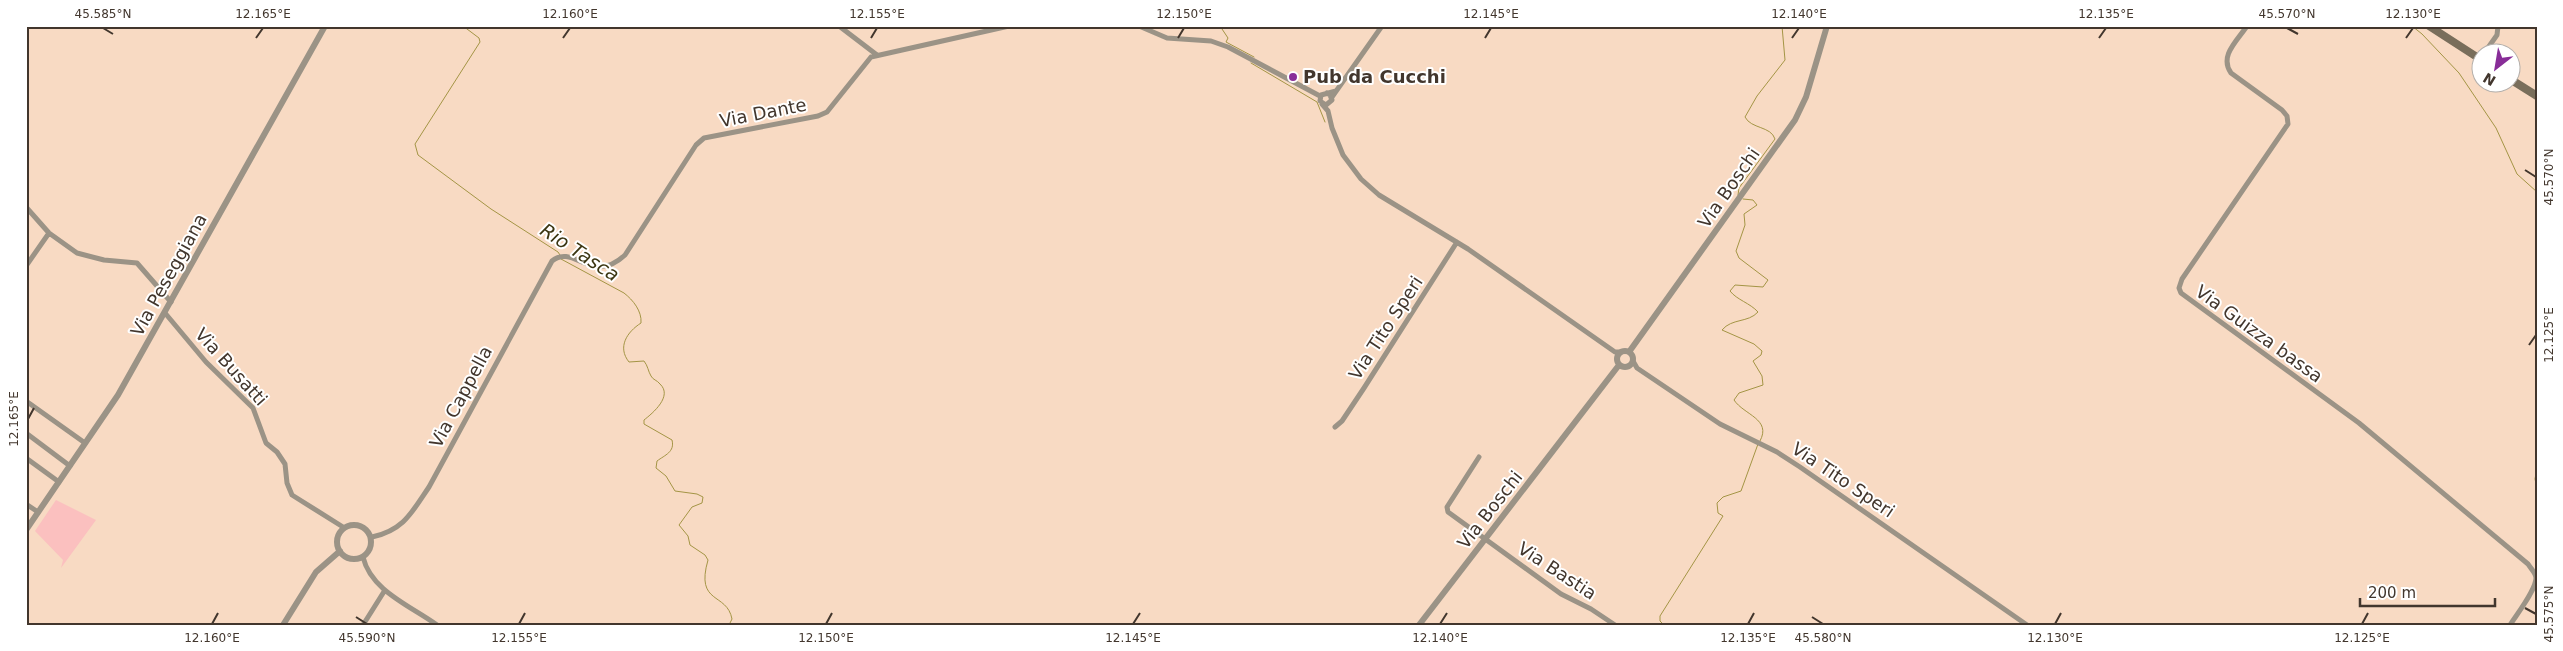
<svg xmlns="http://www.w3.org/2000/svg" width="2563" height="651" font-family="'DejaVu Sans',sans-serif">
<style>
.green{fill:#fbc0bf}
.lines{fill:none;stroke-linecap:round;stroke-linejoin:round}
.stream{stroke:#a49545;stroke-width:1}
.minor{stroke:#9b9386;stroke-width:5}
.tertiary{stroke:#9b9386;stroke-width:6}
.secondary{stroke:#796e5b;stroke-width:8}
.ticks{fill:none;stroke:#42362d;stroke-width:2}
.poi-dot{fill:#882d98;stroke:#fff;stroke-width:2}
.labels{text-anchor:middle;stroke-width:4;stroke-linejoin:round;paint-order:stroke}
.poi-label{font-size:18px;font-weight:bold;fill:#42362d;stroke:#fff;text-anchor:start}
.street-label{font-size:18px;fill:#42362d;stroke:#fff}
.water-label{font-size:19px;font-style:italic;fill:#3b3511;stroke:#fff}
.neatline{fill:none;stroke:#42362d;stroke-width:2}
.ticks-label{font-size:12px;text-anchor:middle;fill:#42362d}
</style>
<rect width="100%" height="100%" fill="#f8dac3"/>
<path class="green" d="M56 500 96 520 61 568 63 560 35 531Z"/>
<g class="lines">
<path class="stream" d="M463 26 479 38 480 42 415 144 418 155 491 209 558 252 560 255
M1220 26 1228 38 1226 42 1254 57
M2412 26 2422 34 2459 73 2496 128 2517 174 2537 192
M1251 63 1317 102 1325 122
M1738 195 1739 188 1775 139C1771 126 1751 129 1745 117L1757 96 1785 60 1782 26
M1743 199 1753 200 1757 205 1744 214 1745 225 1736 251 1739 258 1768 280 1763 287 1735 285 1730 291C1737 300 1750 303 1758 312 1748 323 1732 318 1722 330L1754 344 1762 351 1761 355 1753 361 1762 376 1763 385 1739 393 1734 400C1744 415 1772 419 1760 441
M561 259 624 293C633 300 642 311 641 323 627 332 617 347 629 362L644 361C648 366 648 371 651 376 653 380 657 380 660 384 673 396 653 413 644 420V424L672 440C675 452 665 455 657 461L656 468 666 476 675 491 697 494 703 497 702 503 692 507 679 525 688 536 690 545 705 555 708 560C695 605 727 592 732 619L729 625
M2537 468 2535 479 2537 488
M1664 625 1660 621V616L1723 516 1718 513 1717 503 1723 497 1741 491 1758 444"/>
<path class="minor" d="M839 26 877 55
M1139 26 1167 38 1211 41 1228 47 1320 96
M2247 26C2237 41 2219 56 2231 73L2282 110 2287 116 2288 124 2182 279 2179 288 2181 293 2359 423 2528 564C2531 569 2536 573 2536 578 2536 590 2517 614 2510 625
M2485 52 2497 35 2498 26
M1327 93 1330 95 1332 100 1326 105 1320 101 1321 95 1336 91
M1332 97 1382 26
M1322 104 1328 111 1332 128 1343 155 1361 179 1379 195 1468 249 1615 352H1621
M26 207 49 233 77 253 104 260 137 263 171 302
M26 266 49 233
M165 313 206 362 253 408 266 443 277 452 285 464 287 483 292 495 343 527
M1633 361 1637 368 1720 424 1777 452 1800 467 2027 625
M26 401 85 443
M1335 427 1342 421 1364 388 1457 242
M26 433 70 466
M1479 457 1447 507 1448 512 1561 594 1591 609 1615 625
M26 458 59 482
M26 504 38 512
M372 537C404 530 412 512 429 487L552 261C574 243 592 286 625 255L696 145 704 138 818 116 827 112 871 57 1009 26
M363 557C371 591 411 606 437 625
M363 625 385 590"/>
<path class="tertiary" d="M1617 359a8 8 0 1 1 16 0a8 8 0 1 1-16 0Z
M1629 352 1795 120 1806 97 1827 26
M337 542a17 17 0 1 1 34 0a17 17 0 1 1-34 0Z
M26 530 118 395 325 26
M283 625 316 572 340 551
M1419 625 1619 365"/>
<path class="secondary" d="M2429 26 2480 59
M2510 79 2537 96"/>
</g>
<path class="ticks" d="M103 28 113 34M2287 28 2298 34M256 38 263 28M563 38 570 28M871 38 877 28M1178 38 1184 28M1485 38 1491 28M1792 38 1799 28M2099 38 2106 28M2406 38 2413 28M2525 170 2536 177M2529 345 2536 335M28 419 34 408M2525 608 2536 614M356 617 367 624M1812 617 1823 624M212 624 218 613M519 624 525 613M826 624 832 613M1133 624 1140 613M1440 624 1447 613M1748 624 1754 613M2055 624 2061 613M2362 624 2368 613"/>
<circle class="poi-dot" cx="1293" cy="77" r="5"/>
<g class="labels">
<g class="poi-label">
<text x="1303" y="83">Pub da Cucchi</text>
</g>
<g class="street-label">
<text transform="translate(763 113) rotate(-11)" y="6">Via Dante</text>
<text transform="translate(1729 188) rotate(-55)" y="6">Via Boschi</text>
<text transform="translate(169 275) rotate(-61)" y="6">Via Peseggiana</text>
<text transform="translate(1386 328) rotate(-57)" y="6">Via Tito Speri</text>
<text transform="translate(2259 334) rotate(36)" y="6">Via Guizza bassa</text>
<text transform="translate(231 367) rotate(48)" y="6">Via Busatti</text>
<text transform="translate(461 397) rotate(-62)" y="6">Via Cappella</text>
<text transform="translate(1843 480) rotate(34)" y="6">Via Tito Speri</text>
<text transform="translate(1490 510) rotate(-52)" y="6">Via Boschi</text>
<text transform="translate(1557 571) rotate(33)" y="6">Via Bastia</text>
</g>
<g class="water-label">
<text transform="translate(580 252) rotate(33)" y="7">Rio Tasca</text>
</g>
</g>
<rect width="2563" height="651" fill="none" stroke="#ffffff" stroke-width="55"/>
<g transform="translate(2496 68) rotate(211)"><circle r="24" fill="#ffffff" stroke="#b3afab"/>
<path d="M0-4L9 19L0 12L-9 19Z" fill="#882d98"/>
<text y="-8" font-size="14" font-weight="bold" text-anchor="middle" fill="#42362d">N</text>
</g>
<path d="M2360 598v8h135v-8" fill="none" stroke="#42362d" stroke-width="2.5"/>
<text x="2368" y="598" font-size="15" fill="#42362d" stroke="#ffffff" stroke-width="4" paint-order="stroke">200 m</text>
<rect x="28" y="28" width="2508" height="596" class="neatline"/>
<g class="ticks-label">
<text x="103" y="18">45.585°N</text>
<text x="263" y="18">12.165°E</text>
<text x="570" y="18">12.160°E</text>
<text x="877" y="18">12.155°E</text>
<text x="1184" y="18">12.150°E</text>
<text x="1491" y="18">12.145°E</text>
<text x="1799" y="18">12.140°E</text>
<text x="2106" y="18">12.135°E</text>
<text x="2287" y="18">45.570°N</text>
<text x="2413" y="18">12.130°E</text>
<text transform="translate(2549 177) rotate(-90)" y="4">45.570°N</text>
<text transform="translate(2549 335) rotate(-90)" y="4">12.125°E</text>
<text transform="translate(14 419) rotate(-90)" y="4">12.165°E</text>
<text transform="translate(2549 614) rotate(-90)" y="4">45.575°N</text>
<text x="212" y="642">12.160°E</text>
<text x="367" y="642">45.590°N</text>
<text x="519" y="642">12.155°E</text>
<text x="826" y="642">12.150°E</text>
<text x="1133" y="642">12.145°E</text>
<text x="1440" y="642">12.140°E</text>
<text x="1748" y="642">12.135°E</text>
<text x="1823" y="642">45.580°N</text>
<text x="2055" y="642">12.130°E</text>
<text x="2362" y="642">12.125°E</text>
</g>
</svg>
